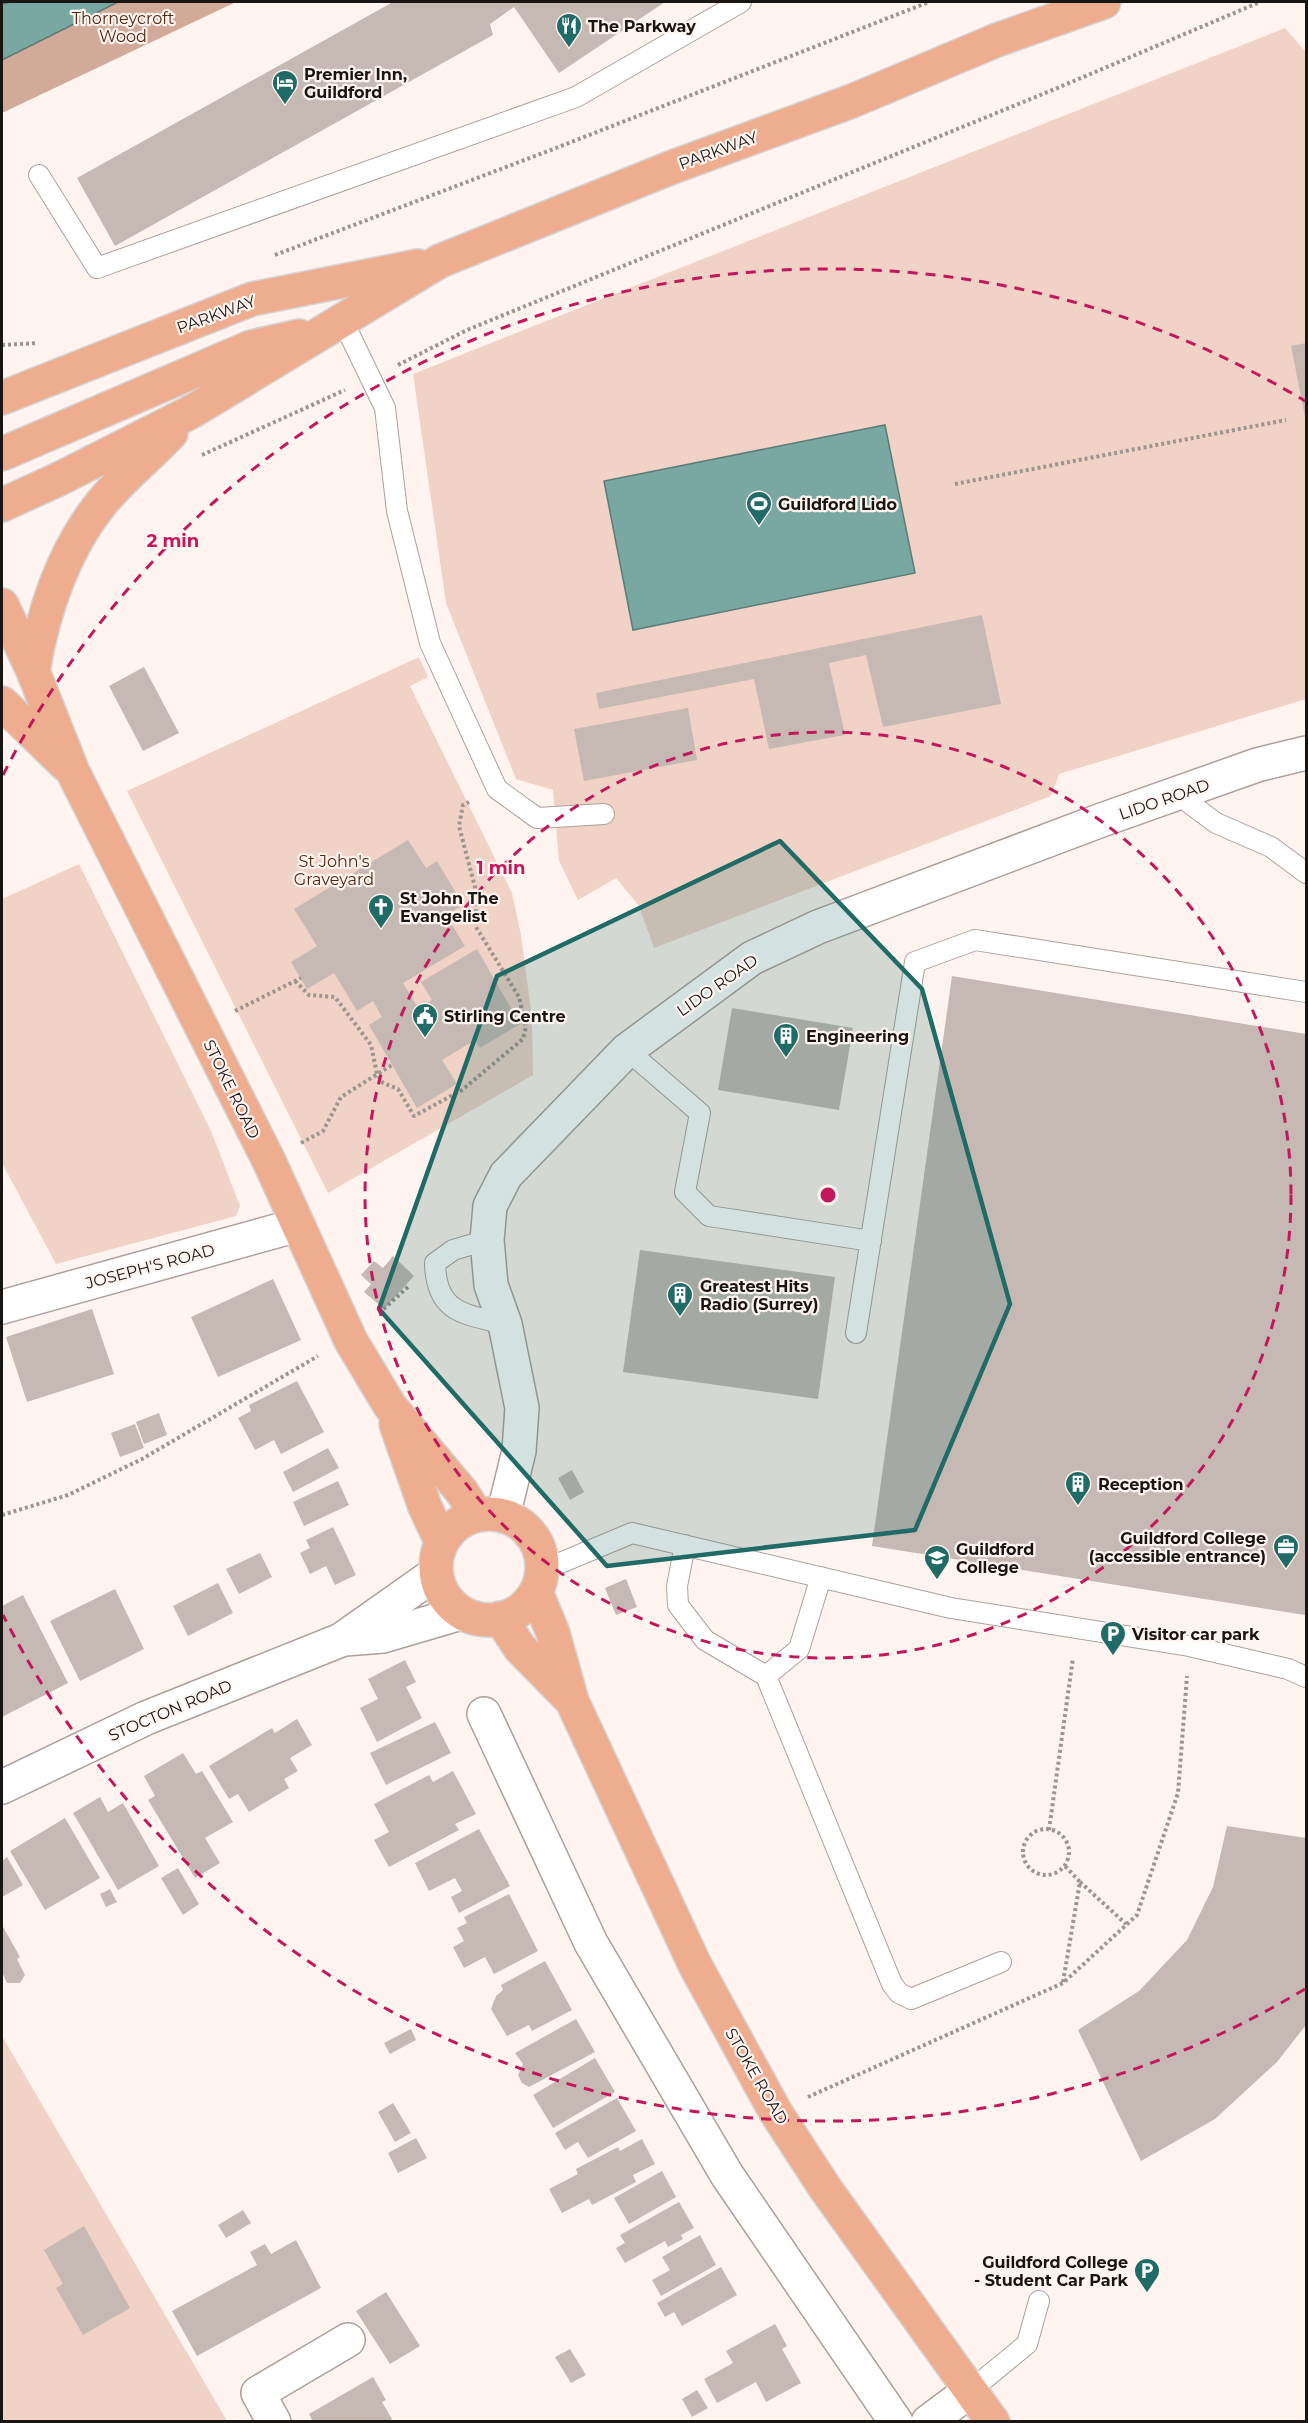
<svg xmlns="http://www.w3.org/2000/svg" width="1308" height="2423" font-family="Montserrat,sans-serif">
<style>
.green{fill:#f1d2c6}
.forest{fill:#d1aa9a}
.water{fill:#79a8a3;stroke:#5c7c78;stroke-width:1.5}
.building{fill:#c6b9b4}
.lines{fill:none;stroke-linecap:round;stroke-linejoin:round}
.lane-casing{stroke:#ada09b;stroke-width:22}
.street-casing{stroke:#ada09b;stroke-width:36}
.primary-casing{stroke:#d6d5d5;stroke-width:36}
.path{stroke:#9c9490;stroke-width:4;stroke-dasharray:3 3;stroke-linecap:butt}
.lane{stroke:#fff;stroke-width:20}
.street{stroke:#fff;stroke-width:33}
.primary{stroke:#efad8f;stroke-width:33}
.marked{fill:#216b66;fill-opacity:0.2;stroke:#216b66;stroke-width:4.5;stroke-linejoin:round}
.ring{fill:none;stroke:#c2185b;stroke-width:3;stroke-dasharray:10 8}
.labels{text-anchor:middle;stroke-width:4.5;stroke-linejoin:round;paint-order:stroke}
.park-label{font-size:16px;fill:#57260f;stroke:#fff4ef}
.poi-label{font-size:16px;font-weight:bold;fill:#191513;stroke:#fff4ef;text-anchor:start}
.street-label{font-size:16px;fill:#191513;stroke:#fff4ef}
.centre{fill:#c2185b;stroke:#fff4ef;stroke-width:3}
.ring-label{font-size:18px;text-anchor:middle;font-weight:bold;fill:#c2185b;stroke:#fff4ef;stroke-width:4.5;stroke-linejoin:round;paint-order:stroke}
</style>
<rect width="100%" height="100%" fill="#fff4ef"/>
<path class="green" d="M1285 28 1306 52V699L1059 774 1051 796 654 948 639 906 616 878 578 900 559 861 553 790 516 779 446 603 413 374Z
M419 657 428 677 410 686 512 893 521 935 532 1018 533 1075 328 1193 127 791Z
M79 864 211 1131 240 1206 236 1216 56 1264 2 1163V899Z
M2 2036 227 2421H2Z"/>
<path class="forest" d="M118 2H236L2 113V60Z"/>
<path class="water" d="M11 2H118L2 60V4Z
M885 425 915 573 633 630 604 481Z"/>
<path class="building" d="M393 2H665L559 73 514 7 490 24 493 35 115 246 77 178Z
M1306 343V417H1305L1291 346Z
M982 615 1001 704 883 727 866 655 829 663 845 735 769 749 754 679 599 709 596 693Z
M144 667 179 733 143 751 109 686Z
M688 708 697 760 584 781 574 729Z
M408 840 426 868 437 861 463 905 446 915 465 946 403 983 418 1008 432 1000 421 982 477 949 520 1024 480 1048 475 1040 442 1060 457 1084 417 1108 369 1025 382 1017 373 1001 357 1011 334 973 307 989 291 962 317 946 294 909Z
M952 976 1306 1034V1602L1305 1615 872 1546Z
M732 1008 853 1028 839 1110 718 1090Z
M640 1250 835 1277 818 1399 623 1372Z
M393 1256 414 1276 384 1309 364 1292 371 1284 361 1275 374 1261 383 1268Z
M273 1279 301 1340 218 1377 191 1317Z
M92 1309 114 1374 27 1402 6 1337Z
M297 1381 324 1432 281 1454 274 1440 255 1450 238 1418 251 1411 249 1405Z
M159 1413 167 1435 144 1444 136 1422Z
M135 1424 144 1448 120 1457 111 1433Z
M328 1448 339 1468 293 1492 283 1472Z
M572 1470 584 1492 570 1500 558 1478Z
M338 1481 349 1505 304 1526 293 1502Z
M333 1527 356 1575 335 1585 326 1566 310 1574 300 1553 310 1548 306 1540Z
M260 1553 272 1577 239 1594 226 1569Z
M626 1579 637 1607 616 1615 605 1588Z
M218 1583 233 1613 188 1636 173 1606Z
M115 1589 144 1649 80 1681 50 1621Z
M23 1595 68 1683 2 1717V1606Z
M405 1660 416 1682 406 1687 422 1718 377 1742 360 1708 378 1699 368 1679Z
M297 1719 312 1745 290 1758 298 1771 284 1779 289 1788 249 1812 238 1794 229 1799 209 1766 272 1728 275 1733Z
M435 1722 451 1753 386 1785 370 1753Z
M183 1753 196 1774 202 1771 233 1822 205 1838 220 1863 195 1878 148 1800 155 1796 144 1776Z
M453 1771 476 1814 455 1824 459 1830 389 1867 374 1840 389 1832 374 1804 429 1775 433 1782Z
M100 1797 108 1812 123 1803 159 1866 118 1890 73 1813Z
M65 1818 100 1878 45 1910 10 1851Z
M1227 1826 1306 1838V2025L1277 2062 1215 2119 1141 2161 1078 2030 1139 1991 1187 1940 1213 1887Z
M479 1829 510 1886 459 1913 451 1897 462 1891 455 1878 429 1891 415 1863Z
M7 1857 23 1885 2 1897V1861Z
M178 1868 199 1904 183 1915 161 1878Z
M110 1889 117 1902 106 1907 100 1894Z
M509 1894 538 1951 494 1974 485 1957 464 1968 453 1947 464 1941 457 1928 467 1923 464 1917Z
M2 1925 20 1957 17 1959 25 1975 20 1983H7L2 1972Z
M545 1961 572 2010 532 2031 529 2025 507 2036 491 2009 496 1996 503 1990 501 1985Z
M576 2019 595 2052 529 2087 522 2083 518 2075 523 2064 515 2053Z
M411 2029 416 2040 390 2054 384 2043Z
M595 2058 615 2092 553 2128 533 2095Z
M617 2098 636 2131 588 2158 578 2142 565 2150 555 2133Z
M393 2103 411 2133 395 2142 378 2112Z
M416 2138 427 2158 398 2173 388 2153Z
M642 2139 655 2164 633 2175 636 2182 592 2205 589 2199 562 2213 549 2189 578 2174 576 2169 618 2147 620 2151Z
M662 2171 676 2197 629 2224 614 2198Z
M679 2202 694 2228 681 2235 683 2239 668 2247 665 2241 625 2263 616 2248 625 2243 620 2235Z
M243 2210 251 2223 226 2238 218 2225Z
M84 2226 130 2308 83 2335 56 2288 63 2284 44 2250Z
M700 2235 716 2265 661 2296 652 2280 670 2270 662 2257Z
M296 2240 321 2288 197 2356 172 2311 257 2265 250 2252 265 2244 271 2254Z
M721 2267 737 2295 682 2326 674 2312 665 2317 657 2303Z
M386 2292 420 2346 390 2364 356 2311Z
M775 2324 787 2346 782 2349 801 2383 766 2402 756 2382 717 2403 704 2379 733 2363 726 2351Z
M570 2349 586 2375 571 2383 555 2357Z
M373 2377 386 2400 382 2402 392 2419 388 2422H313L309 2414Z
M697 2390 708 2408 692 2417 682 2399Z"/>
<g class="lines">
<defs>
<path id="lane" d="M39 175 97 268 576 97 741 2
M343 321 385 408 397 511 430 643 497 789 537 818 604 814
M1177 794 1216 823 1271 847 1306 873
M627 1050 700 1113 685 1192 709 1216 871 1241
M487 1240 453 1250 435 1263C436 1313 464 1314 505 1324
M856 1333 915 962 975 940 1306 992
M685 1545 677 1586 678 1605 705 1640 766 1676 892 1984 899 1993 911 1999 1001 1962
M542 1576 553 1566 632 1533 951 1608 1189 1646 1288 1669 1306 1677
M766 1676 799 1649 821 1577
M971 2390 1027 2344 1039 2301"/>
<path id="street" d="M2 1307 298 1225
M503 1516 519 1451 522 1408 505 1324 491 1285 487 1240 490 1206 506 1175 627 1050 752 958 818 927 1099 821 1257 765 1306 753
M345 1639 383 1636 461 1613
M484 1714 591 1943 727 2175 896 2422
M2 1787 146 1718 341 1640 436 1573
M274 2422 258 2393 348 2340
M928 2422 971 2390"/>
<path id="primary" d="M2 398 252 299 418 266
M2 454 251 347 299 336
M2 505 59 479 191 412 440 261 670 168 852 101 997 40 1104 2
M2 605 33 671 73 772 269 1161 351 1341 390 1406 462 1492 477 1515
M33 671C43 612 62 553 100 505 121 478 148 458 171 433
M2 703 66 765
M396 1424 425 1507 442 1543
M436 1567a53 53 0 1 1 106 0a53 53 0 1 1-106 0Z
M536 1592 553 1633 572 1701 695 1965 775 2111 825 2188 993 2422
M500 1618 520 1648 568 1697"/>
</defs>
<use href="#lane" class="lane-casing"/>
<use href="#street" class="street-casing"/>
<use href="#primary" class="primary-casing"/>
<path class="path" d="M275 255 556 148 929 2
M2 345 38 343
M398 365 467 330 1055 89 1260 2
M202 455 345 390
M955 484 1286 420
M295 981 309 995 335 997 371 1045 377 1074 383 1083 398 1089 414 1116 462 1090 523 1039 526 1027 519 997 476 927V891L459 826 463 805 469 802
M235 1011 301 978
M301 1143 323 1131 341 1097 392 1065
M379 1313 409 1286
M2 1515 68 1495 142 1459 318 1356
M1023 1852a23 23 0 1 1 46 0a23 23 0 1 1-46 0Z
M1049 1830 1073 1658
M1080 1882 1126 1924
M1063 1982 1080 1882 1065 1866
M808 2097 1063 1983 1137 1915 1178 1793 1187 1676"/>
<use href="#lane" class="lane"/>
<use href="#street" class="street"/>
<use href="#primary" class="primary"/>
</g>
<path class="marked" d="M780 841 922 989 1010 1304 915 1530 607 1566 379 1309 497 976Z"/>
<g class="ring">
<circle cx="828" cy="1195" r="463"/>
<path d="M1305 1989A926 926 0 0 1 3 1615M3 775A926 926 0 0 1 1305 401"/>
</g>
<defs>
<symbol id="restaurant-pin" viewBox="-11 -11 22 30"><path d="M0 17L-7.5 6A9.5 9.5 0 1 1 7.5 6Z" fill="#216b66" stroke="#fff4ef"/><path d="M-5-6h1v4h1v-4h1v4h1v-4h1v5L-1.5 .5V6h-2V.5L-5-1ZM5-6V6H3V1.5H1.5Q1.5-4 5-6Z" fill="#fff"/></symbol>
<symbol id="hotel-pin" viewBox="-11 -11 22 30"><path d="M0 17L-7.5 6A9.5 9.5 0 1 1 7.5 6Z" fill="#216b66" stroke="#fff4ef"/><path d="M-6-4.5h1.5V1H6V5H4.5V3h-9V5H-6ZM-4 0a1.8 1.8 0 1 1 3.6 0ZM.5 0V-2.5h3Q6-2.5 6 0Z" fill="#fff"/></symbol>
<symbol id="stadium-pin" viewBox="-11 -11 22 30"><path d="M0 17L-7.5 6A9.5 9.5 0 1 1 7.5 6Z" fill="#216b66" stroke="#fff4ef"/><path d="M0-5a6.5 5 0 1 0 0 10a6.5 5 0 1 0 0-10ZM-3.5-1.8h7v3.6h-7Z" fill="#fff"/></symbol>
<symbol id="church-pin" viewBox="-11 -11 22 30"><path d="M0 17L-7.5 6A9.5 9.5 0 1 1 7.5 6Z" fill="#216b66" stroke="#fff4ef"/><path d="M-1.2-6h2.4v3.5h3.3v2.4h-3.3V6h-2.4V-.1h-3.3v-2.4h3.3Z" fill="#fff"/></symbol>
<symbol id="civic-pin" viewBox="-11 -11 22 30"><path d="M0 17L-7.5 6A9.5 9.5 0 1 1 7.5 6Z" fill="#216b66" stroke="#fff4ef"/><path d="M-.6-6.5H3V-4.5H.6V-3L4-1V1h2V6H-6V1h2V-1L-.6-3ZM-1.2 2.5V6h2.4V2.5Z" fill="#fff"/></symbol>
<symbol id="building-pin" viewBox="-11 -11 22 30"><path d="M0 17L-7.5 6A9.5 9.5 0 1 1 7.5 6Z" fill="#216b66" stroke="#fff4ef"/><path d="M-4-6H4V6H1V3H-1V6H-4ZM-2.5-4.3h1.7v1.8h-1.7ZM.8-4.3h1.7v1.8H.8ZM-2.5-1h1.7V.8h-1.7ZM.8-1h1.7V.8H.8Z" fill="#fff"/></symbol>
<symbol id="office-pin" viewBox="-11 -11 22 30"><path d="M0 17L-7.5 6A9.5 9.5 0 1 1 7.5 6Z" fill="#216b66" stroke="#fff4ef"/><path d="M-6-3h4V-5.5h4V-3h4V5H-6ZM-1-4.5V-3h2v-1.5ZM-6 0V1H6V0Z" fill="#fff"/></symbol>
<symbol id="university-pin" viewBox="-11 -11 22 30"><path d="M0 17L-7.5 6A9.5 9.5 0 1 1 7.5 6Z" fill="#216b66" stroke="#fff4ef"/><path d="M0-5L7-2L0 1L-7-2ZM-4 1L0 2.5L4 1V4Q0 6-4 4Z" fill="#fff"/></symbol>
<symbol id="parking-pin" viewBox="-11 -11 22 30"><path d="M0 17L-7.5 6A9.5 9.5 0 1 1 7.5 6Z" fill="#216b66" stroke="#fff4ef"/><path d="M-3.5-5.5H1a3.5 3.5 0 0 1 0 7H-1V5.5H-3.5ZM-1-3.4V-.6H.8a1.4 1.4 0 0 0 0-2.8Z" fill="#fff"/></symbol>
</defs>
<g fill-rule="evenodd">
<use href="#restaurant-pin" x="554" y="11" width="30" height="40"/>
<use href="#hotel-pin" x="270" y="68" width="30" height="40"/>
<use href="#stadium-pin" x="744" y="489" width="30" height="40"/>
<use href="#church-pin" x="366" y="892" width="30" height="40"/>
<use href="#civic-pin" x="410" y="1001" width="30" height="40"/>
<use href="#building-pin" x="771" y="1021" width="30" height="40"/>
<use href="#building-pin" x="665" y="1280" width="30" height="40"/>
<use href="#building-pin" x="1063" y="1469" width="30" height="40"/>
<use href="#office-pin" x="1271" y="1532" width="30" height="40"/>
<use href="#university-pin" x="922" y="1543" width="30" height="40"/>
<use href="#parking-pin" x="1098" y="1619" width="30" height="40"/>
<use href="#parking-pin" x="1132" y="2256" width="30" height="40"/>
</g>
<g class="labels">
<g class="park-label">
<text x="123" y="24">Thorneycroft<tspan x="123" dy="18">Wood</tspan></text>
<text x="334" y="867">St John's<tspan x="334" dy="18">Graveyard</tspan></text>
</g>
<g class="poi-label">
<text x="588" y="32">The Parkway</text>
<text x="304" y="80">Premier Inn,<tspan x="304" dy="18">Guildford</tspan></text>
<text x="778" y="510">Guildford Lido</text>
<text x="400" y="904">St John The<tspan x="400" dy="18">Evangelist</tspan></text>
<text x="444" y="1022">Stirling Centre</text>
<text x="806" y="1042">Engineering</text>
<text x="700" y="1292">Greatest Hits<tspan x="700" dy="18">Radio (Surrey)</tspan></text>
<text x="1098" y="1490">Reception</text>
<text x="1266" y="1544" text-anchor="end">Guildford College<tspan x="1266" dy="18">(accessible entrance)</tspan></text>
<text x="956" y="1555">Guildford<tspan x="956" dy="18">College</tspan></text>
<text x="1132" y="1640">Visitor car park</text>
<text x="1128" y="2268" text-anchor="end">Guildford College<tspan x="1128" dy="18">- Student Car Park</tspan></text>
</g>
<g class="street-label">
<text transform="translate(718 150) rotate(-20)" y="6">PARKWAY</text>
<text transform="translate(216 314) rotate(-20)" y="6">PARKWAY</text>
<text transform="translate(1164 799) rotate(-19)" y="6">LIDO ROAD</text>
<text transform="translate(717 985) rotate(-35)" y="6">LIDO ROAD</text>
<text transform="translate(232 1089) rotate(64)" y="6">STOKE ROAD</text>
<text transform="translate(150 1266) rotate(-15)" y="6">JOSEPH'S ROAD</text>
<text transform="translate(170 1710) rotate(-23)" y="6">STOCTON ROAD</text>
<text transform="translate(757 2076) rotate(60)" y="6">STOKE ROAD</text>
</g>
</g>
<circle cx="828" cy="1195" r="9" class="centre"/>
<g class="ring-label">
<text x="173" y="547">2 min</text>
<text x="501" y="874">1 min</text>
</g>
<rect width="1308" height="2423" fill="none" stroke="#191513" stroke-width="6"/>
</svg>
